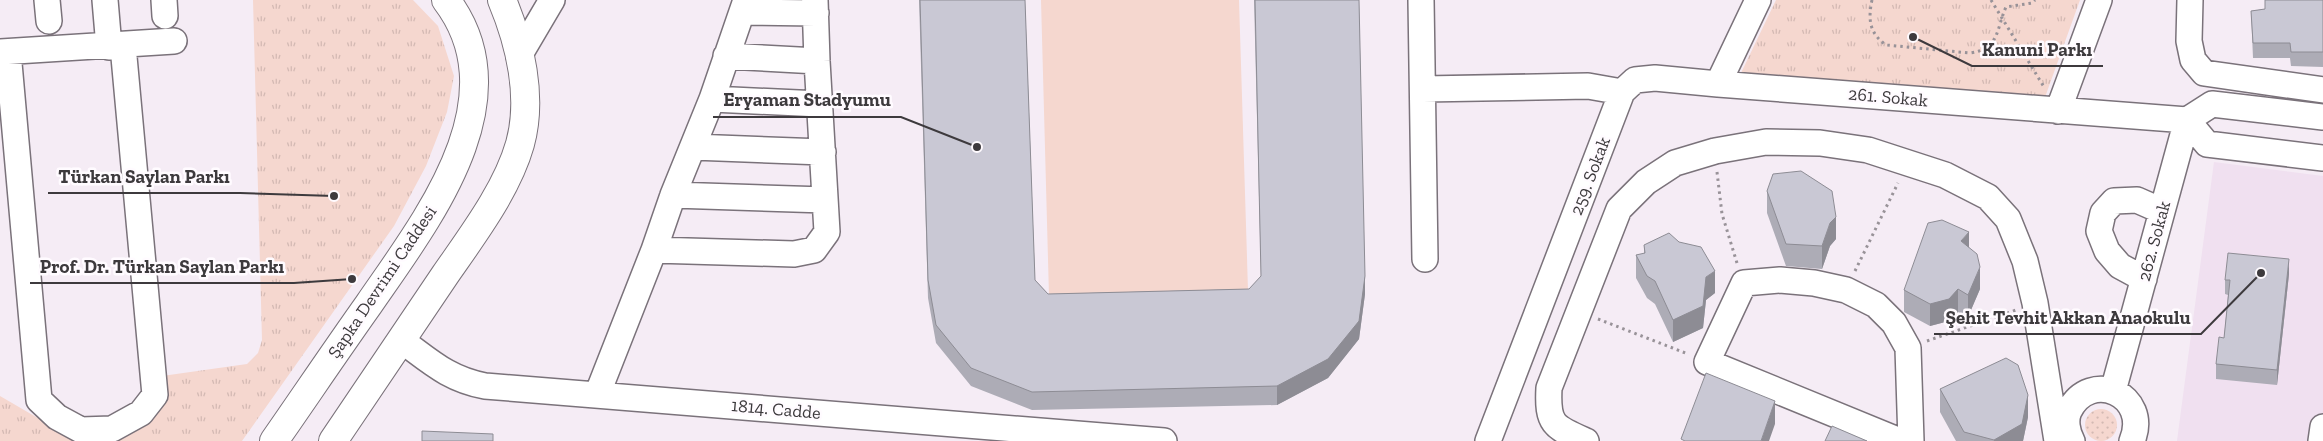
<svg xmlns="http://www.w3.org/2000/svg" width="2323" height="441" font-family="'Zilla Slab',serif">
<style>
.built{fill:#f0e0f0}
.grass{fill:url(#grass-dots)}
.park{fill:url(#park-tufts)}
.pitch{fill:#f5d7cf}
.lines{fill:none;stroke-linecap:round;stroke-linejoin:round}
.minor-casing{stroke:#7a727a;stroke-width:28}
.major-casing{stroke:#7a727a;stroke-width:30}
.path{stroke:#989298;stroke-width:3;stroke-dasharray:2.5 4;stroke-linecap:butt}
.minor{stroke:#fff;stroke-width:25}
.major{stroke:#fff;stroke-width:28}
.wall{fill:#adacb6}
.shaded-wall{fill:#8d8c94}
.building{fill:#c9c8d4;stroke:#8d8c94}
.labels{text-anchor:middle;stroke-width:5;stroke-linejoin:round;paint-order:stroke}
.street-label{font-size:18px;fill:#3d3a3d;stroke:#fffbff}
.leader{fill:none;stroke:#3d3a3d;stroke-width:2}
.callout-dot{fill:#3d3a3d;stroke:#fffbff;stroke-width:2}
.callout-label{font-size:19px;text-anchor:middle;font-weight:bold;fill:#3d3a3d;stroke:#fffbff;stroke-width:5;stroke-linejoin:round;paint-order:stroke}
</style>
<defs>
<pattern id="grass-dots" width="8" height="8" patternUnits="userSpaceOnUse" patternTransform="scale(1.25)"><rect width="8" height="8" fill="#f5d7cf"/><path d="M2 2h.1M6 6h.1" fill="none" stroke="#d3b9b3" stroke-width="1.8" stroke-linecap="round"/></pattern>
<pattern id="park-tufts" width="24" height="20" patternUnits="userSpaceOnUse" patternTransform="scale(1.25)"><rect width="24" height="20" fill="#f5d7cf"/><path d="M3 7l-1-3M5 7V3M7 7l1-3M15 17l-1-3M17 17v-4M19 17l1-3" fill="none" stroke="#d3b9b3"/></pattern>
</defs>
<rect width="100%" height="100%" fill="#f5ecf5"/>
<path class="built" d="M2214 162 2323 176V441H2177Z"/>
<path class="grass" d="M2085 425a16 16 0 1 1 32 0a16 16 0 1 1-32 0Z"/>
<path class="park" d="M253 0H413L438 26 454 76 447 112 426 166 394 226 242 441H0V396L43 421 118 436 162 376 247 364 258 353 262 340Z
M1776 0H2080L2044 100 1741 73Z"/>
<path class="pitch" d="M1041 0H1239L1248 290 1049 296Z"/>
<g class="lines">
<defs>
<path id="minor" d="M47 0 49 21
M105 0 109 47
M164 0 165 16
M1421 0 1425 259
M2190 0 2189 41 2193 60 2204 73 2323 90
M742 12 816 13
M0 52 174 41
M8 52 39 400 57 417 81 430 112 429 141 413 155 395 123 46
M519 56 552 0
M726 56 817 61
M1718 84 2187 120 2212 104 2323 117
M1423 89 1588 86 1622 92
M712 99 820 104
M2058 111 2099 0
M2187 120 2207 144 2323 158
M693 147 823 152
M673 195 825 200
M654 250 794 254 814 250 827 232 817 61 815 0
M2144 279 2120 266 2107 251 2099 231 2103 213 2114 201 2137 200 2162 211
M401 340C430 361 448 379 485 386L1164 441
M2113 391 2187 120
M597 395 654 250 673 195 712 99 746 0
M1488 441 1622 92 1635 80 1655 78 1718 84 1758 0
M1586 441C1554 427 1547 425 1549 388L1619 209 1646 182 1675 163 1715 151 1766 142 1820 143 1868 150 1945 175 1988 197 2008 219 2025 261 2035 303 2057 441
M1900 441 1707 362 1744 283 1780 280 1814 283 1846 290 1876 305 1894 323 1908 348 1911 441
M2072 441C2067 432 2065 420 2069 411 2090 368 2151 395 2132 441
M2321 441 2323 427"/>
<path id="major" d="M274 441C306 395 337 349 369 304 426 221 522 100 446 0
M333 441C370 386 408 330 445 275 472 236 507 190 520 144 533 97 520 43 502 0"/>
</defs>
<use href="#minor" class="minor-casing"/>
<use href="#major" class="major-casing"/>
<path class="path" d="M1872 0C1868 19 1869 33 1886 45L1970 53C2000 49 1996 29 2006 7L2032 3 2035 0
M1991 0 2044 87
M1717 172 1722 214 1737 263
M1855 271 1898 183
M1598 319 1688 354
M1927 341 2016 310"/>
<use href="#minor" class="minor"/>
<use href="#major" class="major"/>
</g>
<path class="wall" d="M919 0H1025L1035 280 1048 294 1249 289 1261 277 1254 0H1359L1365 294 1359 339 1328 378 1277 405 1032 410 971 386 936 343 928 298Z
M2323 0V67L2291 66 2290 58H2253L2251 11 2265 9Z
M1767 191 1836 239 1830 246 1822 269 1786 266 1767 213Z
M1644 245 1715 293 1706 300 1703 328 1673 342 1655 304 1647 298 1636 278V255L1644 254Z
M1969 247 1980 289 1968 317 1958 312 1949 321 1930 326 1904 312V290Z
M2289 274 2277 385 2216 379V364L2224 338 2228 295 2225 294V280Z
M1940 389 2028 417 2023 441H1956L1940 412Z"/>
<path class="shaded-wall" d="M1836 217V239L1830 246 1822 269V246L1830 223Z
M1969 232V255L1961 241Z
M2289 259V274L2277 385V370Z
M1980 267V289L1968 317V295Z
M1715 271V293L1706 300 1703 328 1673 342V320L1706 277Z
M1365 276V294L1359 339 1328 378 1277 405V386Z
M1958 289V312L1949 321 1930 326V304Z
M2028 395V417L2023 441H1994V440Z
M1775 401V424L1769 441H1761Z"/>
<path class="building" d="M920 0H1025L1035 280 1048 294 1249 289 1261 276 1255 0H1359L1365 276 1359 321 1328 359 1277 386 1032 392 971 368 936 325 928 280Z
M2265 0H2323V52H2291L2290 43H2253L2251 11 2265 9Z
M1801 171 1832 191 1836 217 1830 223 1822 246 1786 244 1767 191 1773 174Z
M1942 220 1969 232 1961 241 1977 254 1980 267 1968 295 1958 289 1949 299 1930 304 1904 290 1928 223Z
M1669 233 1679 242 1701 247 1715 271 1706 277 1703 306 1673 320 1655 281 1647 276 1636 255 1645 253 1644 245Z
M2228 253 2289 259 2277 370 2216 364 2219 337 2224 338 2230 280H2225Z
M2006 358 2018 365 2028 395 2022 424 1994 440 1964 432 1940 389Z
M1706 373 1775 401 1761 441H1685L1681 439Z
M1832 426 1867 441H1825Z
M422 431 493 434V441H422Z"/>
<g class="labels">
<g class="street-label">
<text transform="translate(1888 97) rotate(5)" y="6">261. Sokak</text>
<text transform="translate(1590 176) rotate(-69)" y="6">259. Sokak</text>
<text transform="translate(2154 241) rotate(-75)" y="6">262. Sokak</text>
<text transform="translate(382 282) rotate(-56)" y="6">Şapka Devrimi Caddesi</text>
<text transform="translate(776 409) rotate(5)" y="6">1814. Cadde</text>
</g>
</g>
<path class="leader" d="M1913 37L1972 66H2103M977 147L901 117H713M334 196L240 193H48M352 279L294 283H30M2261 273L2201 334H1934"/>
<g class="callout-dot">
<circle cx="1913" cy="37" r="5"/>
<circle cx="977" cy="147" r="5"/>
<circle cx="334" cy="196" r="5"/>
<circle cx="352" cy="279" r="5"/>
<circle cx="2261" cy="273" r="5"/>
</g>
<g class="callout-label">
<text x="2037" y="56">Kanuni Parkı</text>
<text x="807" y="106">Eryaman Stadyumu</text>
<text x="144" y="183">Türkan Saylan Parkı</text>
<text x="162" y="273">Prof. Dr. Türkan Saylan Parkı</text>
<text x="2068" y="324">Şehit Tevhit Akkan Anaokulu</text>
</g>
</svg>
